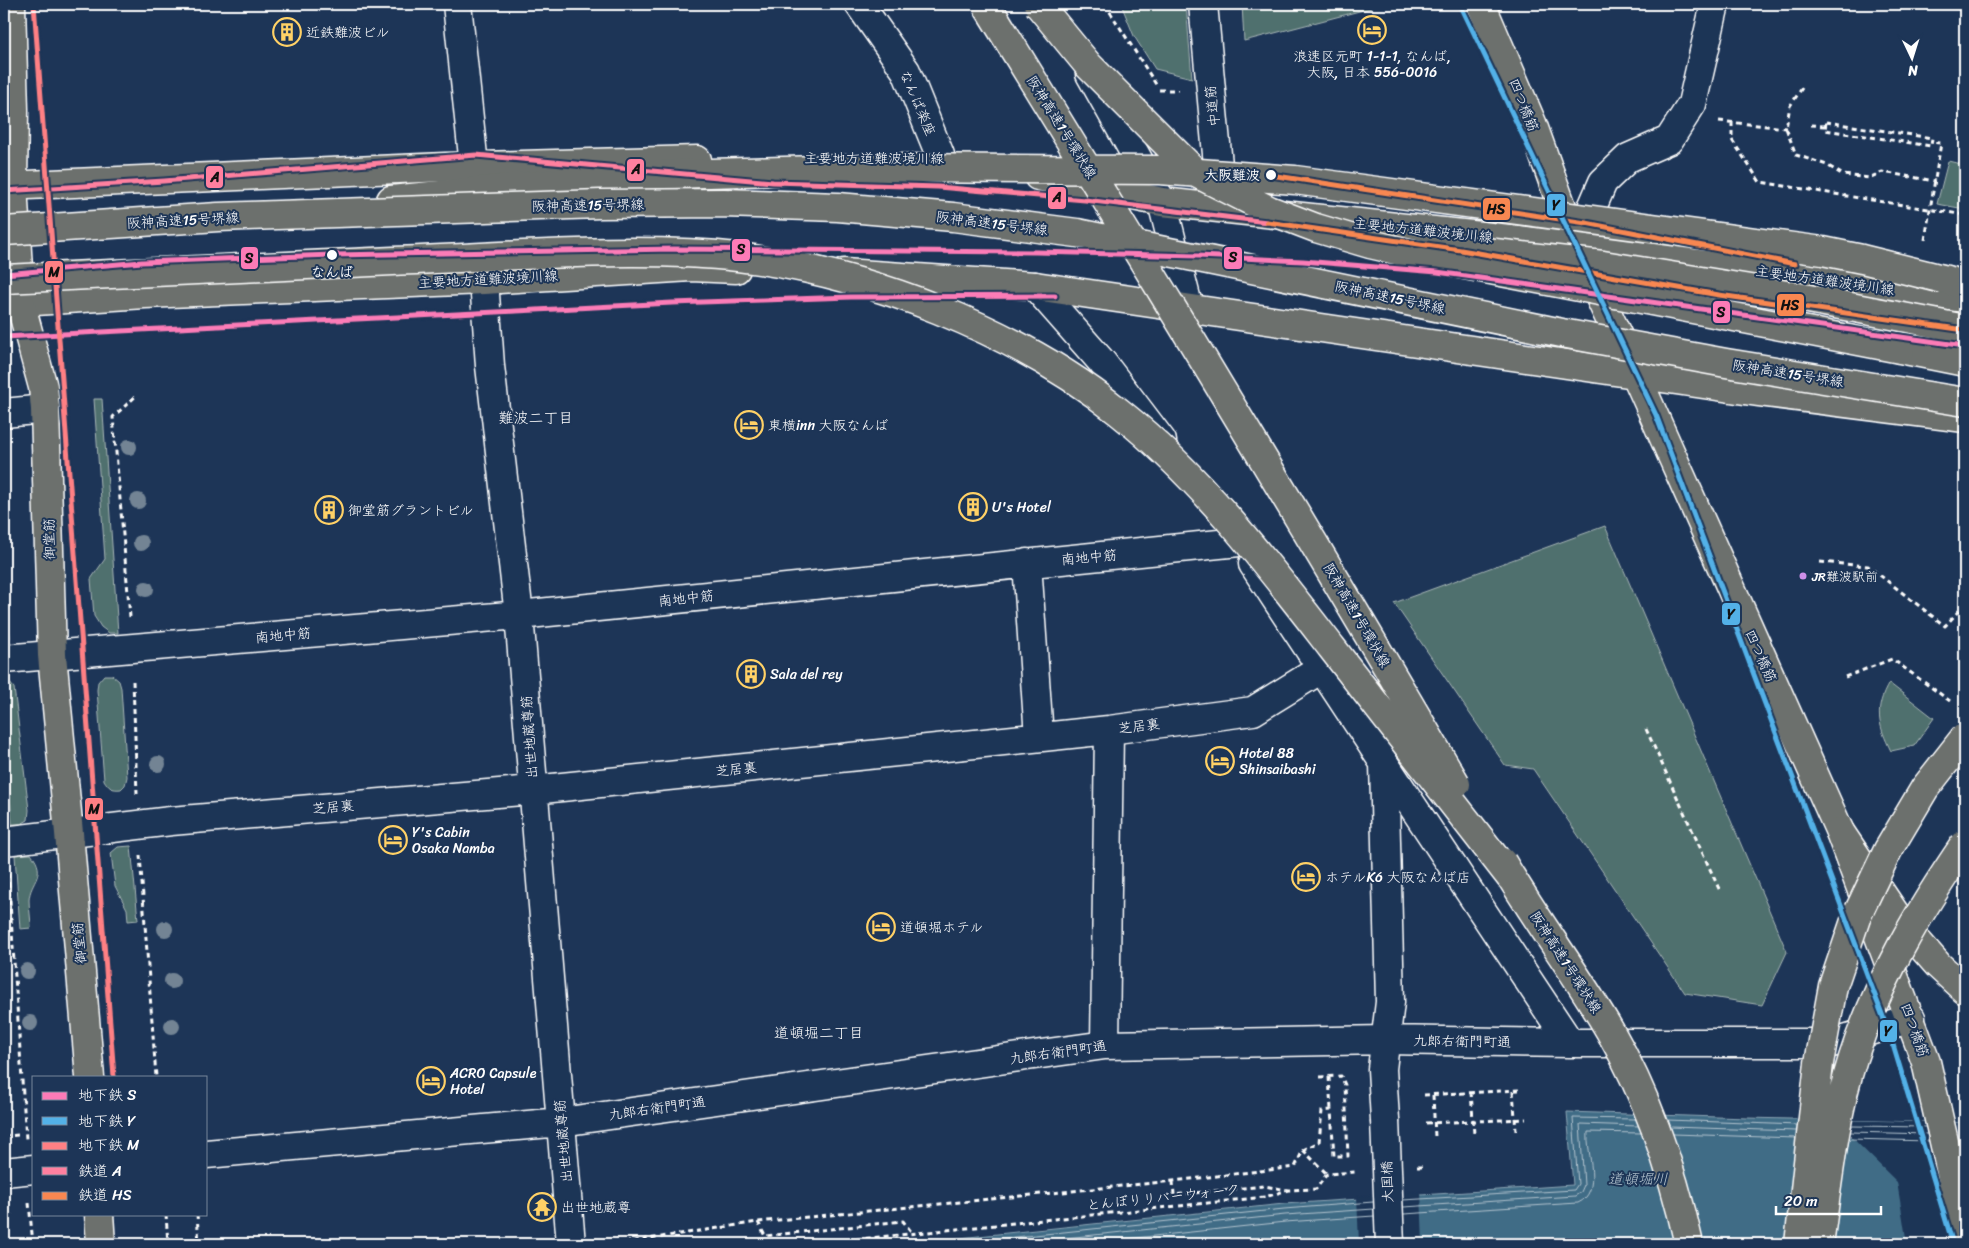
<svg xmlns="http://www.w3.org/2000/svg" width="1969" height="1248" font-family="Sriracha,'Klee One',sans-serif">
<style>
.green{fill:#506f6e;stroke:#a8b7b6}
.water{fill:#416c86;stroke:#8da7b6}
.pier{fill:#1d3557}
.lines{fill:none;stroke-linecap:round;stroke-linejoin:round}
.shore{stroke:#b3c4cf;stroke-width:1}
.minor-casing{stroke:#fff;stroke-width:31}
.major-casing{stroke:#fff;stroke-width:31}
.highway-casing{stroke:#fff;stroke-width:31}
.path{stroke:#fff;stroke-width:3;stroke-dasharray:5 4;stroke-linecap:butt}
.minor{stroke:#1d3557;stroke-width:28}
.major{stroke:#6c706d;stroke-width:28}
.highway{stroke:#6c706d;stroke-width:28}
.minor-bridge-casing{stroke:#fff;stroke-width:31;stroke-linecap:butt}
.highway-bridge-casing{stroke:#fff;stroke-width:31;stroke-linecap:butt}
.minor-bridge{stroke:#1d3557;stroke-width:28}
.highway-bridge{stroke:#6c706d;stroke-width:28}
.rail-1-casing{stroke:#1d3557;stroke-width:9}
.rail-2-casing{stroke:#1d3557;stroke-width:9}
.rail-1{stroke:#ff809f;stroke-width:5}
.rail-2{stroke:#f88751;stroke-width:5}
.metro-1-casing{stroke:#1d3557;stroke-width:9}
.metro-2-casing{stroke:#1d3557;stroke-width:9}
.metro-3-casing{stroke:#1d3557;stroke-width:9}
.metro-1{stroke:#fc7bb7;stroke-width:5}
.metro-2{stroke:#53b1e8;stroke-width:5}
.metro-3{stroke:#ff8084;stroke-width:5}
.tree{fill:#738494}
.stop-dot{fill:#fff;stroke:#1d3557;stroke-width:2}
.bus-dot{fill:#ce8fe9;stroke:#1d3557;stroke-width:2}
.labels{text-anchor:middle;stroke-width:4;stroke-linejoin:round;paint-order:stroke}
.bus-label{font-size:13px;fill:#fff;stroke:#1d3557;text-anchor:start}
.poi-label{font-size:14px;fill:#fff;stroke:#1d3557;text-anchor:start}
.street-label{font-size:14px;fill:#fff;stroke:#1d3557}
.stop-label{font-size:14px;font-weight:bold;fill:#fff;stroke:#1d3557;text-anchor:end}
.neighbourhood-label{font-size:15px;fill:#fff;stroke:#1d3557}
.water-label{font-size:15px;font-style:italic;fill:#b3c4cf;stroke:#1d3557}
.line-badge{stroke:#1d3557;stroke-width:2}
.pale-badge-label{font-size:14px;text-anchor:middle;font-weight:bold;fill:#111}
</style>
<rect width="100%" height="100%" fill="#1d3557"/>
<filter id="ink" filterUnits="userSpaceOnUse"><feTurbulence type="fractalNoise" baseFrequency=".02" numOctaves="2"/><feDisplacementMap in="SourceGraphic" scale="10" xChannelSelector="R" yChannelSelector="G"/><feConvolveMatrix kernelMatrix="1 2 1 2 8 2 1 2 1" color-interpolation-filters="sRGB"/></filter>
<g filter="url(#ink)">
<path class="green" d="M1121 4H1186L1192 78 1155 69 1134 36Z
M1242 4H1369L1371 8 1244 41Z
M1948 161 1965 165V209L1937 204Z
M94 399H102L118 633H109L101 627 94 616 91 579 105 559Z
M1605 526 1787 952 1762 1005 1685 993 1533 769 1505 765 1394 603Z
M4 555 10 638 4 645Z
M104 675H112L119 681 121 688 127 777 125 785 121 789C112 790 109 788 104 780L97 690 98 682Z
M4 681 9 682 14 688 29 810 28 820 21 824H12L4 710Z
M1889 683 1934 718 1914 746 1891 751C1878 725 1874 709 1889 683Z
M131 846 138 920 128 921 127 909 115 886 111 853 118 847Z
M31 854C48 875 30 881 29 900 29 909 31 919 31 928L20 929 15 855Z"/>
<path class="water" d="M1567 1112 1747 1118 1965 1123V1244H902L1284 1204 1573 1185Z"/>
<path class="pier" d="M1834 1120 1965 1123V1244H1907L1897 1182Z
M1421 1191 1423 1244H1359L1357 1196Z"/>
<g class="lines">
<path class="shore" d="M1668 1120 1797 1125
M1852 1126 1925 1127
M1670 1127 1796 1131
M1851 1132 1927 1134
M1673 1134 1796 1138
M1849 1139 1929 1141
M1403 1200 1574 1190 1578 1184 1573 1118 1635 1119
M1404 1207 1575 1196 1581 1192 1584 1185 1580 1124 1638 1126
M1404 1214 1578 1203C1603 1192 1586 1153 1588 1132L1641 1133
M949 1244 1284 1209 1373 1202
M1008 1244 1285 1215 1374 1209
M1079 1244 1285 1222 1374 1216"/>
<defs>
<path id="minor" d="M457 4 474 166
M859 4 906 71 940 155
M1203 4 1221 197
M1090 74 1162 202 1189 309
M1578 240 1603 182 1628 158 1669 140 1692 104 1715 4
M484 280 490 366 519 615 571 1244
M1035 286 1102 362 1162 441
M4 413 45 409
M1027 563 1039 737
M1253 564 1384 763 1390 1002 1382 1069 1385 1120
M4 659 519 615 1239 542
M1384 763 1570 1043
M4 841 171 821 533 790 1109 730 1253 711 1321 669
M1105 1045 1109 730
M206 1154 561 1122 1105 1045 1385 1040 1570 1043H1832L1911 1018
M4 1172 34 1169"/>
<path id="major" d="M1481 4 1532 123 1576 246 1635 373 1840 832 1926 1062 1965 1234
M1038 176 1162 202 1576 246 1965 298
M4 186 445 167 697 160
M844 273 1035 286 1758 392 1965 418
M4 303 145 294 484 280 691 267 736 269"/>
<path id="highway" d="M11 4 14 110 13 185 20 302 43 387 45 409 52 655 69 833 90 1077
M391 200 567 182 675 174 890 168
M1943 279 1965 285
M1900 349 1965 362
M1840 832 1902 924 1938 965 1965 990
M99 1214 101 1244"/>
</defs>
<use href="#minor" class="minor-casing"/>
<use href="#major" class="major-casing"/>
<use href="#highway" class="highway-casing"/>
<path class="path" d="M1105 4 1157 86
M1802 88 1790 106 1786 128 1796 155 1827 165 1843 175 1869 178 1882 172 1935 181
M1159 90H1178
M1719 121 1786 128
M1732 122V140L1760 182 1965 215
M1826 122 1932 138 1931 146 1825 130Z
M1811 125 1825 126
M1925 240 1941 143 1931 142
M1820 562 1868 566 1945 626 1965 604
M130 617 113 417 137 395
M1845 677 1892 659 1950 701
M133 681 137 794
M1646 729 1720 891
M140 855 156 1077
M8 873 26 1139
M1329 1077 1331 1110
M1513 1091 1516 1131
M1471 1092 1474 1134
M1424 1095 1521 1090
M1433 1095 1435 1137
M1426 1123 1526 1119
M4 1136 19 1135
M1303 1150 1327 1174
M1417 1167H1426
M1173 1181 1174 1195 1264 1186 1288 1190 1316 1189 1327 1174 1356 1172
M29 1203 33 1244
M166 1214 168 1244
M197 1214 199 1244
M4 1215 13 1214
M758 1222 765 1236 903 1221 913 1234
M508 1244 538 1241
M616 1244 758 1222 1173 1181 1295 1167 1303 1150 1319 1142 1322 1111 1331 1110 1334 1156H1348L1345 1085 1341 1076 1320 1077
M812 1244 1265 1197 1288 1190"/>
<use href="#minor" class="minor"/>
<use href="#major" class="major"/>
<use href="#highway" class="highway"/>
<defs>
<path id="minor-bridge" d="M1385 1120 1390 1244"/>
<path id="highway-bridge" d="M986 4C1145 262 1303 522 1456 784
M1038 4 1089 66 1196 173 1269 210 1316 228 1370 244 1449 262 1900 349
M890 168 1159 170 1295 180 1823 251 1862 259 1943 279
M4 231 218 217 601 204 724 203 838 207 953 217 1077 233 1562 333 1726 363 1965 402
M1468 250 1603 265 1793 296 1965 329
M4 279C133 273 263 267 393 261 472 258 552 252 632 252 667 252 703 253 738 257 868 273 1015 329 1119 412 1202 478 1267 564 1332 648 1392 724 1451 801 1511 878
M1502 862C1536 920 1577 974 1610 1031 1647 1095 1673 1172 1689 1244
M1799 1244 1819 1063 1833 986 1857 915 1888 850 1925 788 1965 737
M1819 1244C1828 1182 1834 1118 1853 1058 1878 980 1919 911 1965 844"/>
</defs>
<use href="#minor-bridge" class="minor-bridge-casing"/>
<use href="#highway-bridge" class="highway-bridge-casing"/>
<use href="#minor-bridge" class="minor-bridge"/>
<use href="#highway-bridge" class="highway-bridge"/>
<defs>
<path id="rail-1" d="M4 191 164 181 476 155 773 182 938 187 1085 200 1267 222"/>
<path id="rail-2" d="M1270 175 1586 223 1795 264
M1267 222 1461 250 1719 295 1965 330"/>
</defs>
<use href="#rail-1" class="rail-1-casing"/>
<use href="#rail-2" class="rail-2-casing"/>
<use href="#rail-1" class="rail-1"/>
<use href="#rail-2" class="rail-2"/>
<defs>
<path id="metro-1" d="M4 274 142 262 333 255 674 249 1036 252 1198 256 1303 261 1437 272 1965 346
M4 337 672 303 851 297 1055 296"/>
<path id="metro-2" d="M1460 4 1656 415 1891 1038 1953 1244"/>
<path id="metro-3" d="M34 4 114 1077"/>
</defs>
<use href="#metro-1" class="metro-1-casing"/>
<use href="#metro-2" class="metro-2-casing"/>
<use href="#metro-3" class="metro-3-casing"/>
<use href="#metro-1" class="metro-1"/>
<use href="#metro-2" class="metro-2"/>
<use href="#metro-3" class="metro-3"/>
</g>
<g class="tree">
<circle cx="129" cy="447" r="8"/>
<circle cx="138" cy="501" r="8"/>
<circle cx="141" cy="543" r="8"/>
<circle cx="146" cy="589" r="8"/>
<circle cx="158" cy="764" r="8"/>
<circle cx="165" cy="929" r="8"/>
<circle cx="27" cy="971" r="8"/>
<circle cx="172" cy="981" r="8"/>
<circle cx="30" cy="1023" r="8"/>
<circle cx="172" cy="1026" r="8"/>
</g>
</g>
<defs>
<symbol id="hotel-ring" viewBox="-11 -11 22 22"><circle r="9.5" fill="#1d3557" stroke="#ffd166" stroke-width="1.5"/><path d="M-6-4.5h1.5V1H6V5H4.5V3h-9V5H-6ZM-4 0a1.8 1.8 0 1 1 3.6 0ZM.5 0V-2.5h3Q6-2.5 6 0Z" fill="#ffd166"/></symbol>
<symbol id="building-ring" viewBox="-11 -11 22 22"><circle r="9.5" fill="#1d3557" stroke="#ffd166" stroke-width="1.5"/><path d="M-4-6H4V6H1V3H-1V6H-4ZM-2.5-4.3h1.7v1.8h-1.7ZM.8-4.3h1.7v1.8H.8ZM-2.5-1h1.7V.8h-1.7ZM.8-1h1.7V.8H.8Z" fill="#ffd166"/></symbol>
<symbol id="temple-ring" viewBox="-11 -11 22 22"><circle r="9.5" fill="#1d3557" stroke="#ffd166" stroke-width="1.5"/><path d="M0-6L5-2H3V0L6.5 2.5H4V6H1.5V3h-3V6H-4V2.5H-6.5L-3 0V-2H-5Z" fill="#ffd166"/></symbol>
</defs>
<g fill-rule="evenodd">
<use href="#hotel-ring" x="1356" y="14" width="32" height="32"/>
<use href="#building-ring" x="271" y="16" width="32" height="32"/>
<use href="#hotel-ring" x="733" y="409" width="32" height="32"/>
<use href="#building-ring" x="957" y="491" width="32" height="32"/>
<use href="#building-ring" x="313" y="494" width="32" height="32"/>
<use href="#building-ring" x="735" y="658" width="32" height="32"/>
<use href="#hotel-ring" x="1204" y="745" width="32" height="32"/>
<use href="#hotel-ring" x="377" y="824" width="32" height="32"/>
<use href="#hotel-ring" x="1290" y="861" width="32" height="32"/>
<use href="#hotel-ring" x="865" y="911" width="32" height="32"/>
<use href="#hotel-ring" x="415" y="1065" width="32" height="32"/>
<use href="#temple-ring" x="526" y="1191" width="32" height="32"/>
</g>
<g class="stop-dot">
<circle cx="1271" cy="175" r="6"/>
<circle cx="332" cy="255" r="6"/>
</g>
<circle class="bus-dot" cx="1803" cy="576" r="4.5"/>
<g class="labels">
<g class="bus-label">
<text x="1812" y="581">JR難波駅前</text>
</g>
<g class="poi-label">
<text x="306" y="37">近鉄難波ビル</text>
<text x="1372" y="61" text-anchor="middle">浪速区元町 1-1-1, なんば,<tspan x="1372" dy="16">大阪, 日本 556-0016</tspan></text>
<text x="768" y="430">東横inn 大阪なんば</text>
<text x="992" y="512">U's Hotel</text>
<text x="348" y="515">御堂筋グラントビル</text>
<text x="770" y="679">Sala del rey</text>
<text x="1239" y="758">Hotel 88<tspan x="1239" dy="16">Shinsaibashi</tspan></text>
<text x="412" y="837">Y's Cabin<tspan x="412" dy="16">Osaka Namba</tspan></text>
<text x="1325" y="882">ホテルK6 大阪なんば店</text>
<text x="900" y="932">道頓堀ホテル</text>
<text x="450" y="1078">ACRO Capsule<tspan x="450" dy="16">Hotel</tspan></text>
<text x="561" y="1212">出世地蔵尊</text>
</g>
<g class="street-label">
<text transform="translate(918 103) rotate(67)" y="5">なんば楽座</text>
<text transform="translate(1524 105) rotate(68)" y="5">四つ橋筋</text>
<text transform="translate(1212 106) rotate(-96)" y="5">中道筋</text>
<text transform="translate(1062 127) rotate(58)" y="5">阪神高速1号環状線</text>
<text x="874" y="163">主要地方道難波境川線</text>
<text transform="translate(588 205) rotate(-1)" y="5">阪神高速15号堺線</text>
<text transform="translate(183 220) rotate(-3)" y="5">阪神高速15号堺線</text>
<text transform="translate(992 223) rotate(7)" y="5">阪神高速15号堺線</text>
<text transform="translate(1423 230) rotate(6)" y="5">主要地方道難波境川線</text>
<text transform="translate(488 279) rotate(-3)" y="5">主要地方道難波境川線</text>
<text transform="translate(1825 280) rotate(8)" y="5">主要地方道難波境川線</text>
<text transform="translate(1390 297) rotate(12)" y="5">阪神高速15号堺線</text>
<text transform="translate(1788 373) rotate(9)" y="5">阪神高速15号堺線</text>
<text transform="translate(49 539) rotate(-91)" y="5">御堂筋</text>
<text transform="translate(1089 557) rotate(-5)" y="5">南地中筋</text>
<text transform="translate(686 598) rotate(-6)" y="5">南地中筋</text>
<text transform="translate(1357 615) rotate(60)" y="5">阪神高速1号環状線</text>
<text transform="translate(283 635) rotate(-5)" y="5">南地中筋</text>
<text transform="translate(1761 656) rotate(66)" y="5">四つ橋筋</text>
<text transform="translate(1139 726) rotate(-7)" y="5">芝居裏</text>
<text transform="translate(529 737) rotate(-94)" y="5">出世地蔵尊筋</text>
<text transform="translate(736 769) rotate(-6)" y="5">芝居裏</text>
<text transform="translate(333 807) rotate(-5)" y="5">芝居裏</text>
<text transform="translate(79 943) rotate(-95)" y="5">御堂筋</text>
<text transform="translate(1566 962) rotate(57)" y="5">阪神高速1号環状線</text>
<text transform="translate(1915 1030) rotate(70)" y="5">四つ橋筋</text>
<text transform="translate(1462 1041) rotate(1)" y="5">九郎右衛門町通</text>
<text transform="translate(1058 1052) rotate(-8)" y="5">九郎右衛門町通</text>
<text transform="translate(657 1108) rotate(-8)" y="5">九郎右衛門町通</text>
<text transform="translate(563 1141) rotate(-95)" y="5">出世地蔵尊筋</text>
<text transform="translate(1387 1182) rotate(-92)" y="5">大国橋</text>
<text transform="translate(1163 1197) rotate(-6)" y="5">とんぼりリバーウォーク</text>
</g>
<g class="stop-label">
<text x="1260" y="180">大阪難波</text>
<text x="332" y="277" text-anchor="middle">なんば</text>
</g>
<g class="neighbourhood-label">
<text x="536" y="423">難波二丁目</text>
<text x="819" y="1038">道頓堀二丁目</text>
</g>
<g class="water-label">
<text x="1638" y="1184">道頓堀川</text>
</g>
</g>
<g class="line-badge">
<rect x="626" y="158" width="19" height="24" rx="5" fill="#ff809f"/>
<rect x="205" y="165" width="19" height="24" rx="5" fill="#ff809f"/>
<rect x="1047" y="186" width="20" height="24" rx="5" fill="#ff809f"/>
<rect x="1546" y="193" width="20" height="24" rx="5" fill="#53b1e8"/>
<rect x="1482" y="197" width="29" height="24" rx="5" fill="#f88751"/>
<rect x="731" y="238" width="20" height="24" rx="5" fill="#fc7bb7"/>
<rect x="1223" y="246" width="20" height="24" rx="5" fill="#fc7bb7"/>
<rect x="240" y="246" width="19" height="24" rx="5" fill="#fc7bb7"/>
<rect x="44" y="260" width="20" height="24" rx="5" fill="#ff8084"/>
<rect x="1776" y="293" width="29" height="24" rx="5" fill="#f88751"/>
<rect x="1712" y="300" width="19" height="24" rx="5" fill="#fc7bb7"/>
<rect x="1721" y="602" width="20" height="24" rx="5" fill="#53b1e8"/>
<rect x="84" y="797" width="20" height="24" rx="5" fill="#ff8084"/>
<rect x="1879" y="1019" width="19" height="24" rx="5" fill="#53b1e8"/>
</g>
<g class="pale-badge-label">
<text x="636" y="174">A</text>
<text x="215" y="182">A</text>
<text x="1057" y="202">A</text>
<text x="1556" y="210">Y</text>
<text x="1496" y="214">HS</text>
<text x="741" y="254">S</text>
<text x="1233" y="262">S</text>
<text x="249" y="263">S</text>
<text x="54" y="277">M</text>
<text x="1790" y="310">HS</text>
<text x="1721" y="317">S</text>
<text x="1731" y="619">Y</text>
<text x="94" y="814">M</text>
<text x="1888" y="1036">Y</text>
</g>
<rect width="1969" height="1248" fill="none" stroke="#1d3557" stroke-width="20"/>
<rect x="10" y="10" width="1949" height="1228" fill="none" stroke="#fff" stroke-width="2" filter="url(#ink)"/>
<rect x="32" y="1076" width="175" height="140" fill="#1d3557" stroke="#77869a"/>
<rect x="42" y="1092" width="25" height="8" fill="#fc7bb7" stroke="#77869a"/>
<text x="78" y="1100" font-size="15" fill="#ffffff">地下鉄 S</text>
<rect x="42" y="1117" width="25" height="8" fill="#53b1e8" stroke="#77869a"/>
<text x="78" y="1126" font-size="15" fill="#ffffff">地下鉄 Y</text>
<rect x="42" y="1142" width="25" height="8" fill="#ff8084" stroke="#77869a"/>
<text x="78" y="1150" font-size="15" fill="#ffffff">地下鉄 M</text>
<rect x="42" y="1167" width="25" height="8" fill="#ff809f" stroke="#77869a"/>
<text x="78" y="1176" font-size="15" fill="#ffffff">鉄道 A</text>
<rect x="42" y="1192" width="25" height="8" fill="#f88751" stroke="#77869a"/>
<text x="78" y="1200" font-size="15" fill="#ffffff">鉄道 HS</text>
<g transform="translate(1912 58) rotate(176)" stroke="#1d3557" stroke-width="4" paint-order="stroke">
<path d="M0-4L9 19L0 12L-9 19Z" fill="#ffffff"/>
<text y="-8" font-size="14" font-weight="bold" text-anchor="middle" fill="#ffffff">N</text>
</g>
<path d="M1776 1206v8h105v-8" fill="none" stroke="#ffffff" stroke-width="2.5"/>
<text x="1784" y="1206" font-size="15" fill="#ffffff" stroke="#1d3557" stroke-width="4" paint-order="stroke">20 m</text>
</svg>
